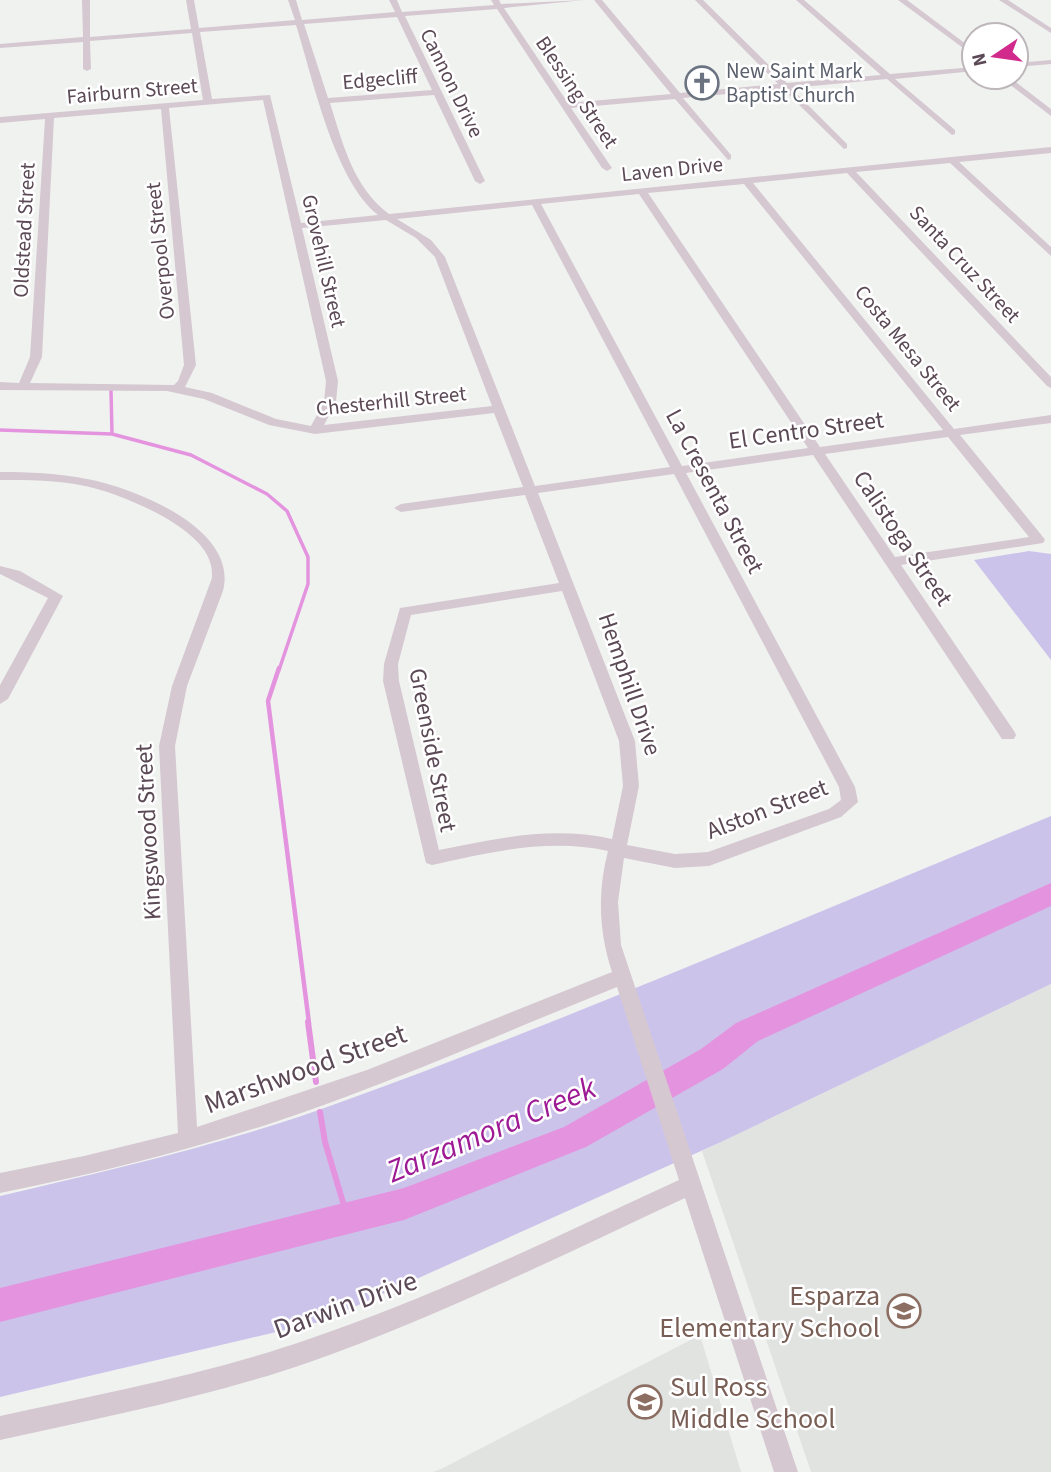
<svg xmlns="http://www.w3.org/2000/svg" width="1051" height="1472" font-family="'Source Sans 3',sans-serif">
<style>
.education{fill:#e1e3e1}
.green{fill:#ccc3eb}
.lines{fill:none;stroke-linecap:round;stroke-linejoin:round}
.stream-far2{stroke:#e494df;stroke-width:3.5}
.stream-far1{stroke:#e494df;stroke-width:4.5}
.stream{stroke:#e494df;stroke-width:6}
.river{fill:#e494df;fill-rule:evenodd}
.minor{fill:#d5c8d1;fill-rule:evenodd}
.labels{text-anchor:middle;stroke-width:5;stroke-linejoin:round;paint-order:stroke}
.far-worship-label{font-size:21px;fill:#5b616d;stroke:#fff;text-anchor:start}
.far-street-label{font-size:21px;fill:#5b4955;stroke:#fff}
.street-label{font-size:24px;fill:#5b4955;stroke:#fff}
.near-street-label{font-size:28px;fill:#5b4955;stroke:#fff}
.near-education-label{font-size:28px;fill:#785e54;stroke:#fff;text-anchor:end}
.near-water-label{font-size:32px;font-style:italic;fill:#9e1a95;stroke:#fff}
</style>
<rect width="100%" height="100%" fill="#f0f2f0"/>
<path class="education" d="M1051 984V1472H811L702 1151Z
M700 1335 741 1472H433L441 1469Z"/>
<path class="green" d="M1029 551 1051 554V660L974 560Z
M1051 816V984L721 1142 323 1321 0 1397V1196C115 1169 230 1143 341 1102 581 1015 815 913 1051 816Z"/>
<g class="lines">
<path class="stream-far2" d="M111 391 112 434 191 455 267 494 287 511 308 557V584L279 670
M0 430 112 434"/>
<path class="stream-far1" d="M279 668 268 701 309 1023"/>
<path class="stream" d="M308 1022 316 1082
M320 1112 325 1142 348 1219"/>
<path class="river" d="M1051 883V906L758 1041 723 1069 586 1147 404 1220 0 1322V1288L404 1188 564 1127 701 1049 736 1023Z"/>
<path class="minor" d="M82 0H90V37L191 29 186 0H194L199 28 295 20 288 0H296L302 20 395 12 389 0H397L402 12 494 5 491 0H499L501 4 585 0 504 8 568 103 671 94 594 0H602L680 93 778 84 695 0H703L787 83 881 75 796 0H804L890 74 974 67V71L895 79 955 130V134L952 135 887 79 791 88 847 144V148L844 149 783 89 683 98 731 155V159L728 160 675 99 571 108 612 168 607 171 602 168 497 9 405 16 485 181 480 184 475 181 434 95 330 103C343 144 353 187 389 214L1051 147V153L959 162 1051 247V256L950 163 856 172 1051 377V388L1047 386 847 173 753 183 954 429 1051 415V423L960 435 1043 537 1045 540 1043 543 901 565 1014 731 1016 735 1014 739H1002L813 455 686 473 855 787 858 802 841 817 709 866 675 868 624 858 618 902 621 945 798 1472H774L685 1198C561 1256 439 1316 310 1362 209 1397 104 1417 0 1440V1416C104 1393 208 1374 309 1339 436 1296 557 1236 679 1180L617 987C502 1033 389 1084 272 1123 182 1152 92 1175 0 1193V1173L84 1156 178 1133 159 746 172 686 212 578C212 573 212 567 210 562 200 526 120 493 85 486 57 480 28 480 0 480V472C29 472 58 473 87 479 135 488 239 529 223 591L187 686 175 746 197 1127 367 1070 612 972C599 932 597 893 608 851 549 838 490 852 432 865L426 863 383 681 384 664 400 608 559 583 525 495 401 512 394 508 401 504 523 487 494 413 315 434 269 425 204 399 167 391 0 390V382L19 383 30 357 45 119 0 123V117L203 100 192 33 90 41 91 69 87 71 83 69V42L0 48V44L83 37ZM397 17 432 90 328 98 304 24ZM296 25C313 79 334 180 378 215L301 223 270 95 212 99 200 32ZM263 100 326 381 324 402 311 426 276 419 212 393 185 387 196 365 169 108ZM161 109 184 365 178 381 174 385 30 383 42 357 54 118ZM744 184 943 430 820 447 648 193ZM639 194 808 448 682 466 541 204ZM532 205 670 467 535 486 445 257 431 240 397 219ZM386 220 416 238 435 257 492 406 324 425 336 402 338 381 302 228ZM948 437 1029 537 895 557 825 454ZM674 474 839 787 841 800 829 809 708 852 675 854 627 845 639 786 635 741 538 493ZM562 591 619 741 623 786 612 839C553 826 497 838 439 850L399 681 398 664 411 615Z
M898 0H907L974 50V56Z
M999 0H1008L1051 28V33Z
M1051 60V64L1016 67V63Z
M1000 77H1009L1051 109V116Z
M0 566 20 571 63 596 8 699 0 704V685L48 598 0 574Z"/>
</g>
<defs>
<symbol id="church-ring" viewBox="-11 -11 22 22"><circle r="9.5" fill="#fff" stroke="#6b7280" stroke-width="1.5"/><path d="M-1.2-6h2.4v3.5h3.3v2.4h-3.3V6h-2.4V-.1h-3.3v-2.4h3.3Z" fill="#6b7280"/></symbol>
<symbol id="school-ring" viewBox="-11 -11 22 22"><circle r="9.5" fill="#fff" stroke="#8d6e63" stroke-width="1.5"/><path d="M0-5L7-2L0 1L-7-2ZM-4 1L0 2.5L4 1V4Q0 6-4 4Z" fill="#8d6e63"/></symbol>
</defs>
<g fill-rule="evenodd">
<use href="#church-ring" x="683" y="64" width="38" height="38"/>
<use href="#school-ring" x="885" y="1292" width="38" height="38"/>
<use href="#school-ring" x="626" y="1383" width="38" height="38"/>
</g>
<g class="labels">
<g class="far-worship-label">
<text x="726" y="78">New Saint Mark<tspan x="726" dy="24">Baptist Church</tspan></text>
</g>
<g class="far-street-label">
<text transform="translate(380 79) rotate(-5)" y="7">Edgecliff</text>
<text transform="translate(452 83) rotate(64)" y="7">Cannon Drive</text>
<text transform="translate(132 91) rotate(-5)" y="7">Fairburn Street</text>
<text transform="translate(577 92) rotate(56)" y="7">Blessing Street</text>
<text transform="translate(672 169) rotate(-6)" y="7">Laven Drive</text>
<text transform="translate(24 230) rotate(-87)" y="7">Oldstead Street</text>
<text transform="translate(160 251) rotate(-96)" y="7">Overpool Street</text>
<text transform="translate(324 261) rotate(77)" y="7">Grovehill Street</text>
<text transform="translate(965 264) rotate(47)" y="7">Santa Cruz Street</text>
<text transform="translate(908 348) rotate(51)" y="7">Costa Mesa Street</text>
<text transform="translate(391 401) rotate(-6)" y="7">Chesterhill Street</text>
</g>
<g class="street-label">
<text transform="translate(806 430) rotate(-8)" y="8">El Centro Street</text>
<text transform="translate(715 491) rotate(62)" y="8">La Cresenta Street</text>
<text transform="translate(903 538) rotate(56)" y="8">Calistoga Street</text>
<text transform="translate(630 684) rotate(71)" y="8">Hemphill Drive</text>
<text transform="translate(433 750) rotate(79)" y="8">Greenside Street</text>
<text transform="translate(767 809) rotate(-21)" y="8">Alston Street</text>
<text transform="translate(148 832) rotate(-93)" y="8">Kingswood Street</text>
</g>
<g class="near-street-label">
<text transform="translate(305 1068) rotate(-20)" y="10">Marshwood Street</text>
<text transform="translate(345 1304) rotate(-20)" y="10">Darwin Drive</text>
</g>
<g class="near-education-label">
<text x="880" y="1305">Esparza<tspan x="880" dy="32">Elementary School</tspan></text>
<text x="670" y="1396" text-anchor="start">Sul Ross<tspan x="670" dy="32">Middle School</tspan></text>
</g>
<g class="near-water-label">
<text transform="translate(491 1129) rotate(-23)" y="11">Zarzamora Creek</text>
</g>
</g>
<g transform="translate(995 56) rotate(257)"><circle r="33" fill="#ffffff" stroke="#bdb6bb" stroke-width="2"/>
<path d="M0-5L12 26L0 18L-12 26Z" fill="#d12a8c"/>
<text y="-10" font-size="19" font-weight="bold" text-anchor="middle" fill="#5b4955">N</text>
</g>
</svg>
